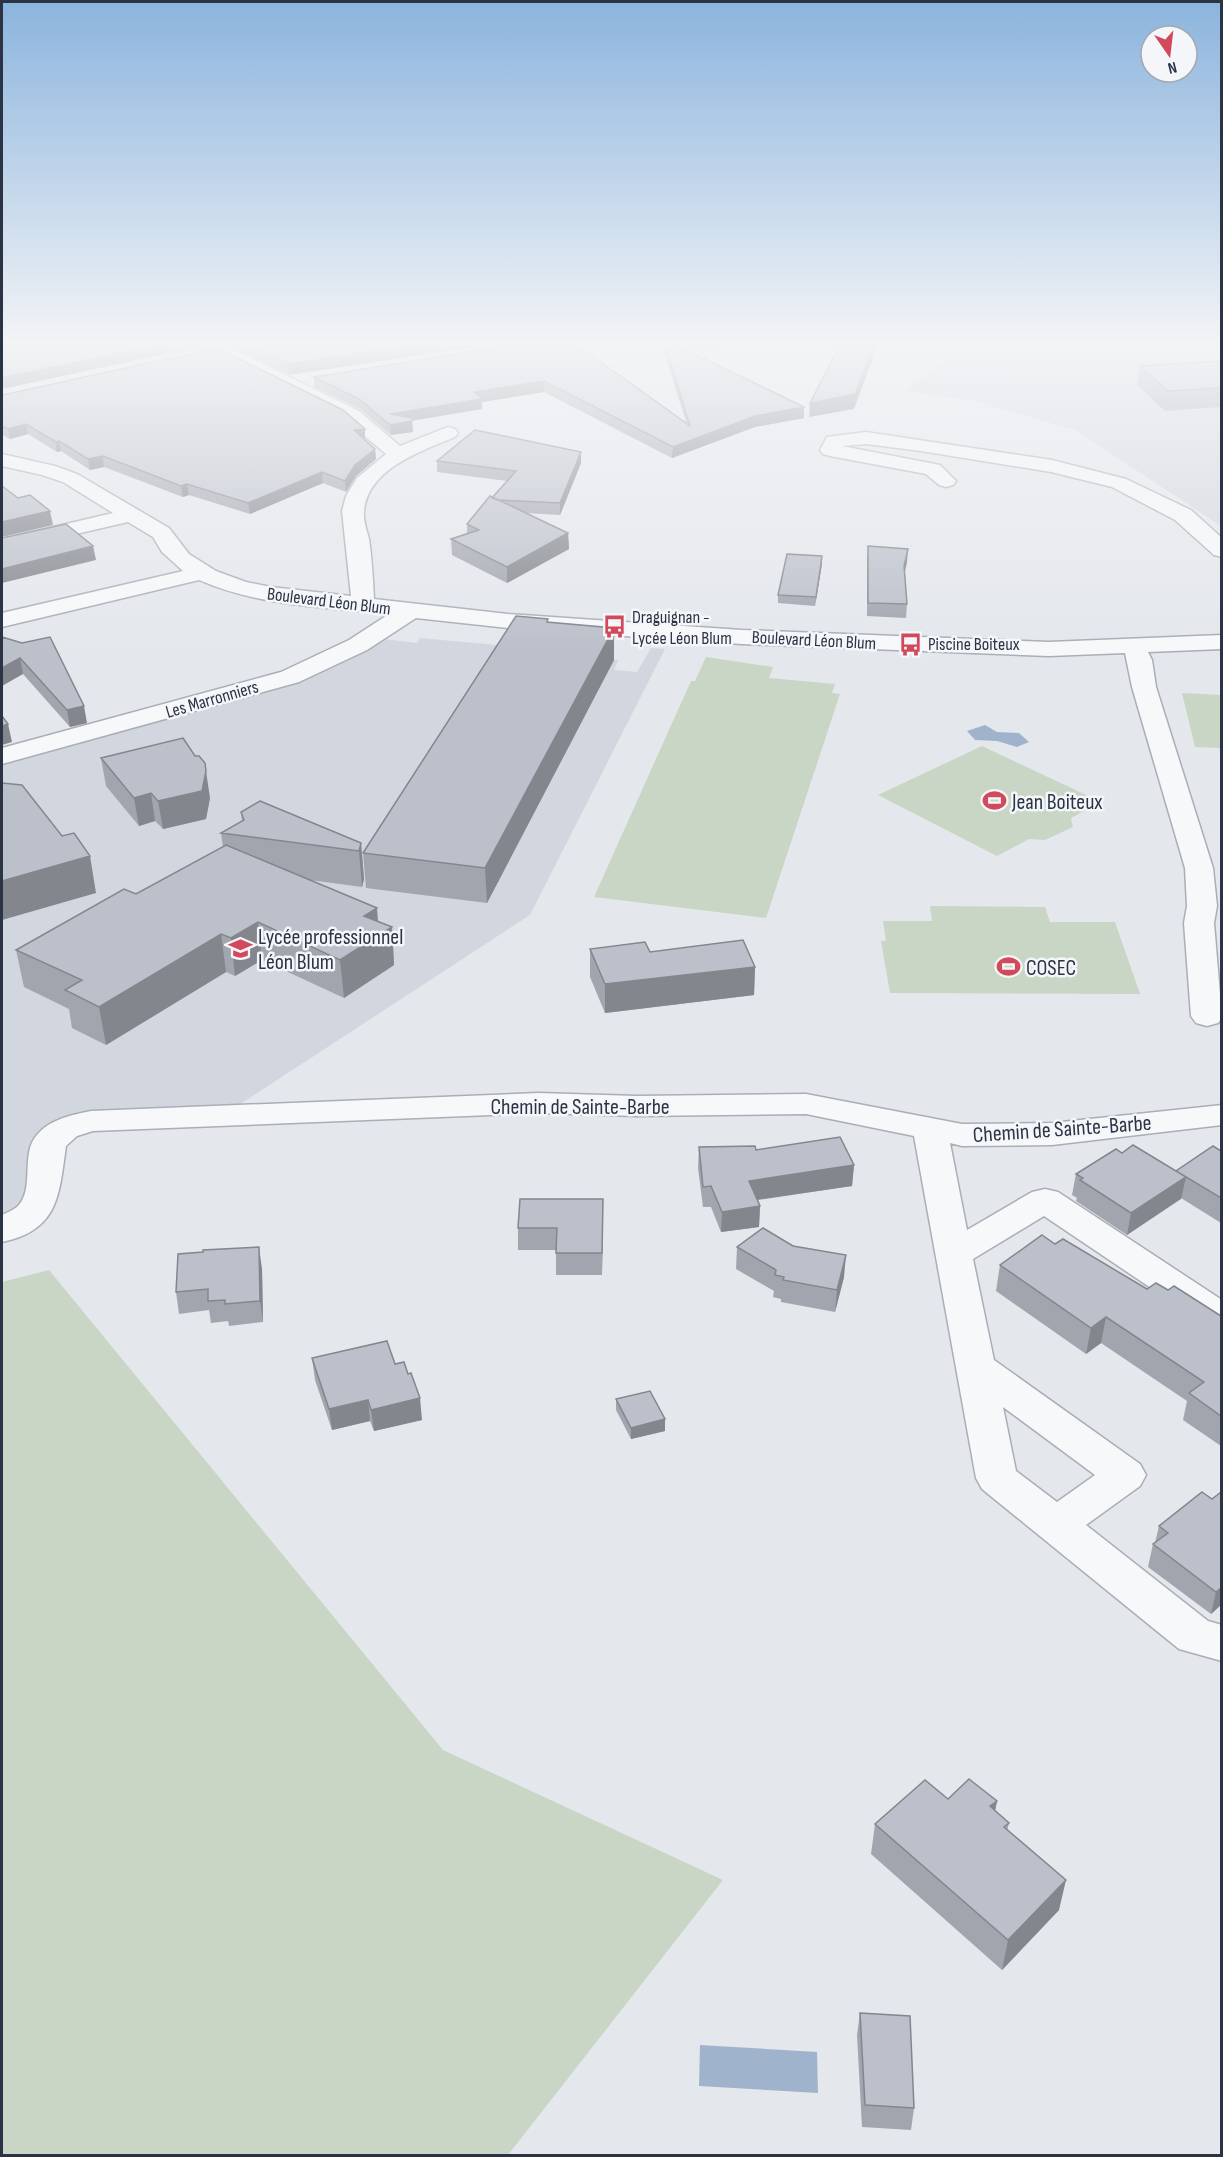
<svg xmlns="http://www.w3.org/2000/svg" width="1223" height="2157" font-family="'Sofia Sans Condensed',sans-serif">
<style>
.built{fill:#d2d6de}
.green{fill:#c9d6c5}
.water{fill:#9fb4cc}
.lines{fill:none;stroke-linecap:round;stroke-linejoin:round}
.minor-casing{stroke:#a9aeb7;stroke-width:3}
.minor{fill:#f7f8fa;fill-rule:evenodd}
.wall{fill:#a1a5ae}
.shaded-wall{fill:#83868d}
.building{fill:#bbc0ca;stroke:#83868d;stroke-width:1.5}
.labels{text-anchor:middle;stroke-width:5;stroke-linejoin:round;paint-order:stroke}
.far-street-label{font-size:18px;fill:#2b3445;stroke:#f4f6f9}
.far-poi-label{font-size:18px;fill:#2b3445;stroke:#f4f6f9;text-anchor:start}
.poi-label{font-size:22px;fill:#2b3445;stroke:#f4f6f9;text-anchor:start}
.street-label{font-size:22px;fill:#2b3445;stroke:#f4f6f9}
</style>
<rect width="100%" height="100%" fill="#e4e7ec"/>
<path class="built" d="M969 345H1221V526L1075 430 975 401 905 391Z
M375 638 417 643 420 638 549 650 548 654 618 660 614 670 637 672 651 648 665 649 530 915 225 1114 63 1119 22 1208 2 1223V760L292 681Z"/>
<path class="green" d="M706 657 773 667 769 678 835 684 832 693 840 694 766 918 594 897 691 681H695Z
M1182 693 1221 695V748L1195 747Z
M982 746 1101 802 1071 818 1073 827 1045 840 1029 839 997 856 878 795Z
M930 906 1045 907 1050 922H1115L1140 994 890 993 881 941H886L883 921H932Z
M49 1270 443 1750 723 1880 508 2155H2V1282Z"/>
<path class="water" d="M985 725 997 732 1019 733 1029 742 1017 747 997 741 975 740 967 731Z
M700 2045 817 2052 818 2093 699 2086Z"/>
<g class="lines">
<defs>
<path id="minor" d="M217 345 226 346 359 411 400 446 448 427 455 429 458 433 455 437C421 451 367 469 364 512 363 521 367 530 369 539 372 559 373 579 374 599L508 614 742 630 1049 642 1222 635V649L1148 652 1152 660 1156 687 1213 868 1217 906 1214 923 1222 1018 1218 1023 1207 1026 1196 1023 1191 1016 1184 923 1187 906 1185 868 1132 687 1125 653 1049 656 742 644 508 628 416 618 367 650 299 682 2 764V748L281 672 349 640 389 614C326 607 258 606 199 580L2 627V613L183 571 162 552 153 537 128 522 2 551V539L113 513 63 482 42 475 2 466V454L55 466 77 474 169 528 189 554 216 571 246 582 271 587 351 596 342 511 346 496 357 478 386 454 345 419 218 356 176 364 170 363 167 359 170 355Z
M866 432 1052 460 1126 479 1191 510 1222 538V557L1214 555 1175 520 1112 487 1051 472 921 451 866 444 842 446 940 465 956 481 953 485 946 487 939 485 926 474 830 456 823 454 820 450 827 437Z
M538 1093 637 1096 806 1094 962 1124 1052 1123 1222 1105V1125L1052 1145 962 1146 950 1143 967 1230 1032 1192 1045 1189 1058 1192 1222 1300V1331L1209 1327 1044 1216 973 1259 994 1360 1140 1464 1146 1475 1140 1486 1086 1525 1208 1621 1222 1625V1661L1179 1649 982 1489 976 1478 914 1136 806 1114 637 1116 538 1113 93 1131 77 1136 66 1146C59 1195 59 1230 2 1242V1215C6 1213 14 1210 18 1206 35 1188 20 1153 37 1135 50 1119 72 1115 91 1111ZM1003 1407 1095 1475 1057 1502 1016 1471Z"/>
</defs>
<use href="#minor" class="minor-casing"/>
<use href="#minor" class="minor"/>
</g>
<path class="wall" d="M229 345H485L289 375Z
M500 345H577L686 422 663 349V345H721V351L679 347 804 418 755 427 672 458 544 392 482 402V409L412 421 413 432 391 435 360 409 314 387V377L500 347 501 346Z
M1221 361V407L1165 411 1137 385 1140 366Z
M2 395 365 439 375 449 376 459 356 476 346 492 323 483 250 514 189 495 183 497 104 467 90 470 61 451 57 452 28 434 10 439 2 435Z
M437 461 581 463 560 515 525 513 568 533 569 549 507 583 452 555 451 539 467 533V524L492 498 507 481 437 472Z
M868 546 907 562 905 572 907 604 906 618 867 616V559Z
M822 564 815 606 778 603V595Z
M549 622 614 628V660L487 903 366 888 363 853Z
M2 637 87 723 70 727 23 674Z
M101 758 210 798 206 819 163 829 155 821 139 826 106 786Z
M241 812 361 843 364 879 362 887 310 880 378 922 392 927 394 965 344 998 262 960 235 976 226 972 106 1045 72 1028 69 1009 24 987 16 950 136 894 223 847 221 833 242 822Z
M590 949 755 967 754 995 605 1013 590 977Z
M699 1147 756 1150 854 1165 852 1186 758 1200 760 1206 759 1227 721 1232 711 1207H703L698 1168Z
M1221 1151V1223L1181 1198 1127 1235 1076 1201 1077 1198 1072 1195 1076 1174 1122 1153 1176 1171Z
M603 1199 602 1275H556V1250H518V1228Z
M1055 1244 1147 1289 1168 1290 1221 1316V1446L1183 1420 1187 1401 1101 1343 1086 1354 996 1291 1000 1265Z
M737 1247 844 1277 835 1312 781 1302V1299L773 1297 774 1291 736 1269Z
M262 1269 263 1322 229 1326 228 1321 211 1323 209 1310 179 1314 176 1292Z
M312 1358 395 1364 422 1420 374 1431 370 1421 332 1430 315 1380Z
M616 1399 665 1419V1431L631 1439 616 1410Z
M1212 1499 1221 1605 1211 1614 1148 1567 1153 1544 1155 1543 1159 1526Z
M948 1799 997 1801 995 1811 1009 1823 1007 1831 1059 1910 1002 1970 871 1854 875 1824Z
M860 2013 914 2108 911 2130 862 2127 857 2035Z"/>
<path class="shaded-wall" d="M159 345H207L2 389V378Z
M418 345H485L289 375 288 364Z
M874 345H875L874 355 854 409 809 417 810 403Z
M544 381V392L482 402V409L390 424V414L474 392Z
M804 407V418L755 427 672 458 673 447 755 416Z
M412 421 413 432 391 435 390 425Z
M26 424 28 434 10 439 8 429Z
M365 429V439L355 441 354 430Z
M59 441 61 451 57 452 56 442Z
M375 449 376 459 356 476 346 492 345 481 355 465Z
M581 452V463L560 515V503Z
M103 456 104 467 90 470 88 459Z
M322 472 323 483 250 514 248 503Z
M187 484 189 495 183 497 181 486Z
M50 511 53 525 2 537V522Z
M568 533 569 549 507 583V567Z
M93 546 96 560 2 583V569Z
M908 549 907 562 903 579 904 566Z
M822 556V564L815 606 816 597Z
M614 628V660L487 903 485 868Z
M20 658 23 674 2 686V668Z
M84 706 87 723 70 727 67 710Z
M8 724 12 742 2 745V726Z
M206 771 210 798 206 819 163 829 158 801Z
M151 793 155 821 139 826 134 798Z
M361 843 364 879 362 887 359 851Z
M90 856 96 893 2 920V881Z
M377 908 379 935 392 927 394 965 344 998 340 960 364 916Z
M258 922 262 960 235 976 231 938Z
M221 934 226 972 106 1045 99 1007Z
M755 967 754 995 605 1013V984Z
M854 1165 852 1186 748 1201 749 1181Z
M1186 1177 1181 1199 1127 1235 1131 1213Z
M603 1199V1221L602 1275V1253Z
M760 1206 759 1227 721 1232 722 1212Z
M259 1247 262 1269 263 1322 260 1301Z
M846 1255 844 1277 835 1312 837 1290Z
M1106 1317 1101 1343 1086 1354 1091 1328Z
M420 1398 422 1420 374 1431 371 1410Z
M368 1400 370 1421 332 1430 329 1409Z
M665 1419V1431L631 1439V1428Z
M1221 1588V1605L1211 1614 1216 1592Z
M997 1801 991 1831 990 1806Z
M1066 1880 1059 1910 1002 1970 1008 1940Z"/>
<path class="building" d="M2 345H159L2 378Z
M249 345H418L288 364Z
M502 345H577L690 426 665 345H676L804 407 755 416 673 447 544 381 474 392 482 399 390 414 412 418V421L390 425 359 399 314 377 500 347Z
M840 345H874L855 394 810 403Z
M217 348 343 410 365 429 354 430 375 449 355 465 345 481 322 472 248 503 187 484 181 486 103 456 88 459 59 441 56 442 26 424 8 429 2 426V395Z
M1221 361V388L1168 391 1140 366Z
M475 430 581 452 560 503 498 500 492 498 516 471 437 461Z
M2 486 18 498 30 495 50 511 2 522Z
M490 496 568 533 507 567 451 539 479 530 467 524Z
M66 524 93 546 2 569V538Z
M868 546 908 549 904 566 907 604 868 603Z
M787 554 822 556 816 597 778 595Z
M516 616 548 619 547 622 614 628 485 868 363 853Z
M2 637 22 643 50 637 84 706 67 710 20 658 2 668Z
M2 716 8 724 2 726Z
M183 738 195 756H199L205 763 206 771 202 791 158 801 151 793 134 798 101 758Z
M2 783 22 785 62 836 74 833 90 856 2 881Z
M260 801 361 843 359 851 221 833 244 820 241 812Z
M226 845 377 908 364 916 392 927 340 960 258 922 231 938 221 934 99 1007 65 990 82 980 16 950 124 889 136 894Z
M743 940 755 967 605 984 590 949 645 942 650 952Z
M840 1137 854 1165 749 1181 760 1206 722 1212 711 1186 703 1187 699 1147 755 1146 756 1150Z
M1133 1145 1186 1177 1131 1213 1080 1180 1083 1178 1076 1174 1116 1149 1122 1153Z
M1213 1146 1221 1151V1198L1176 1171Z
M520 1199H603L602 1253H556L557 1228H518Z
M763 1228 793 1246 846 1255 837 1290 783 1280 784 1277 775 1275 776 1270 737 1247Z
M1042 1235 1055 1244 1063 1239 1147 1289 1156 1283 1168 1290 1174 1286 1221 1316V1416L1189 1393 1204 1382 1106 1317 1091 1328 1000 1265Z
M259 1247 260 1301 225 1304V1300L208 1301V1289L176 1292 178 1254 203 1252V1250Z
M387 1341 395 1364 404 1362 408 1374 411 1373 420 1398 371 1410 368 1400 329 1409 312 1358Z
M650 1391 665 1419 631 1428 616 1399Z
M1202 1492 1212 1499 1221 1492V1588L1216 1592 1153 1544 1168 1533 1159 1526Z
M969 1779 997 1801 990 1806 1009 1823 1004 1827 1066 1880 1008 1940 875 1824 925 1780 948 1799Z
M860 2013 910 2016 914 2108 865 2105Z"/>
<linearGradient id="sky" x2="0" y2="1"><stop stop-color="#8bb4dd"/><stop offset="0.53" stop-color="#f3f4f6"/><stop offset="1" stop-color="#f3f4f6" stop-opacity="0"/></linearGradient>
<rect width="1223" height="647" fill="url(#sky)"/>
<defs>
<symbol id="bus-bare" viewBox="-9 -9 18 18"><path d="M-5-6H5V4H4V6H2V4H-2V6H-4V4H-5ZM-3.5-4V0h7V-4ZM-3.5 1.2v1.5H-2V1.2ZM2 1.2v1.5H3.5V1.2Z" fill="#d1495b" stroke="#f4f6f9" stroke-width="2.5" paint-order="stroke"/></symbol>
<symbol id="stadium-bare" viewBox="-9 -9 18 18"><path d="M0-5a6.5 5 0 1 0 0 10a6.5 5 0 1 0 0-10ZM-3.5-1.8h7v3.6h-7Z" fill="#d1495b" stroke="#f4f6f9" stroke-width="2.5" paint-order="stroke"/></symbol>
<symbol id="school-bare" viewBox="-9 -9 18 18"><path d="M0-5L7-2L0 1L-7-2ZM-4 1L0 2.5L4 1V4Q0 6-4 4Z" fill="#d1495b" stroke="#f4f6f9" stroke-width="2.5" paint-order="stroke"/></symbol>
</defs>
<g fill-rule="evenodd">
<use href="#bus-bare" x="598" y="610" width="33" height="33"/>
<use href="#bus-bare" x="894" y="628" width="33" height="33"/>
<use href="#stadium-bare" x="978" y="784" width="33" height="33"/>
<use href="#school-bare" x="224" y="932" width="33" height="33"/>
<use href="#stadium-bare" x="992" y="950" width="33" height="33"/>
</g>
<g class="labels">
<g class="far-street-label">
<text transform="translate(329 601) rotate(7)" y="6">Boulevard Léon Blum</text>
<text transform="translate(814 640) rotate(3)" y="6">Boulevard Léon Blum</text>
<text transform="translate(212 699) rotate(-16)" y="6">Les Marronniers</text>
</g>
<g class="far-poi-label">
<text x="632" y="623">Draguignan -<tspan x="632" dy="21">Lycée Léon Blum</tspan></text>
<text x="928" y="650">Piscine Boiteux</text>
</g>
<g class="poi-label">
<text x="1012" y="809">Jean Boiteux</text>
<text x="258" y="944">Lycée professionnel<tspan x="258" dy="25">Léon Blum</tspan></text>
<text x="1026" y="975">COSEC</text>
</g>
<g class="street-label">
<text x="580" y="1114">Chemin de Sainte-Barbe</text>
<text transform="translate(1062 1128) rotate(-4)" y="8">Chemin de Sainte-Barbe</text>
</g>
</g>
<rect width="1223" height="2157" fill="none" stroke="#2b3445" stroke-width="6"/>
<g transform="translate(1169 54) rotate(166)"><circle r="28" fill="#f4f6f9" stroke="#a4a8b1" stroke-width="1.5"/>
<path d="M0-4.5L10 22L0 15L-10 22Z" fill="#d1495b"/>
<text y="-9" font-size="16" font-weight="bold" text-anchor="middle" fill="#2b3445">N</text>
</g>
</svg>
